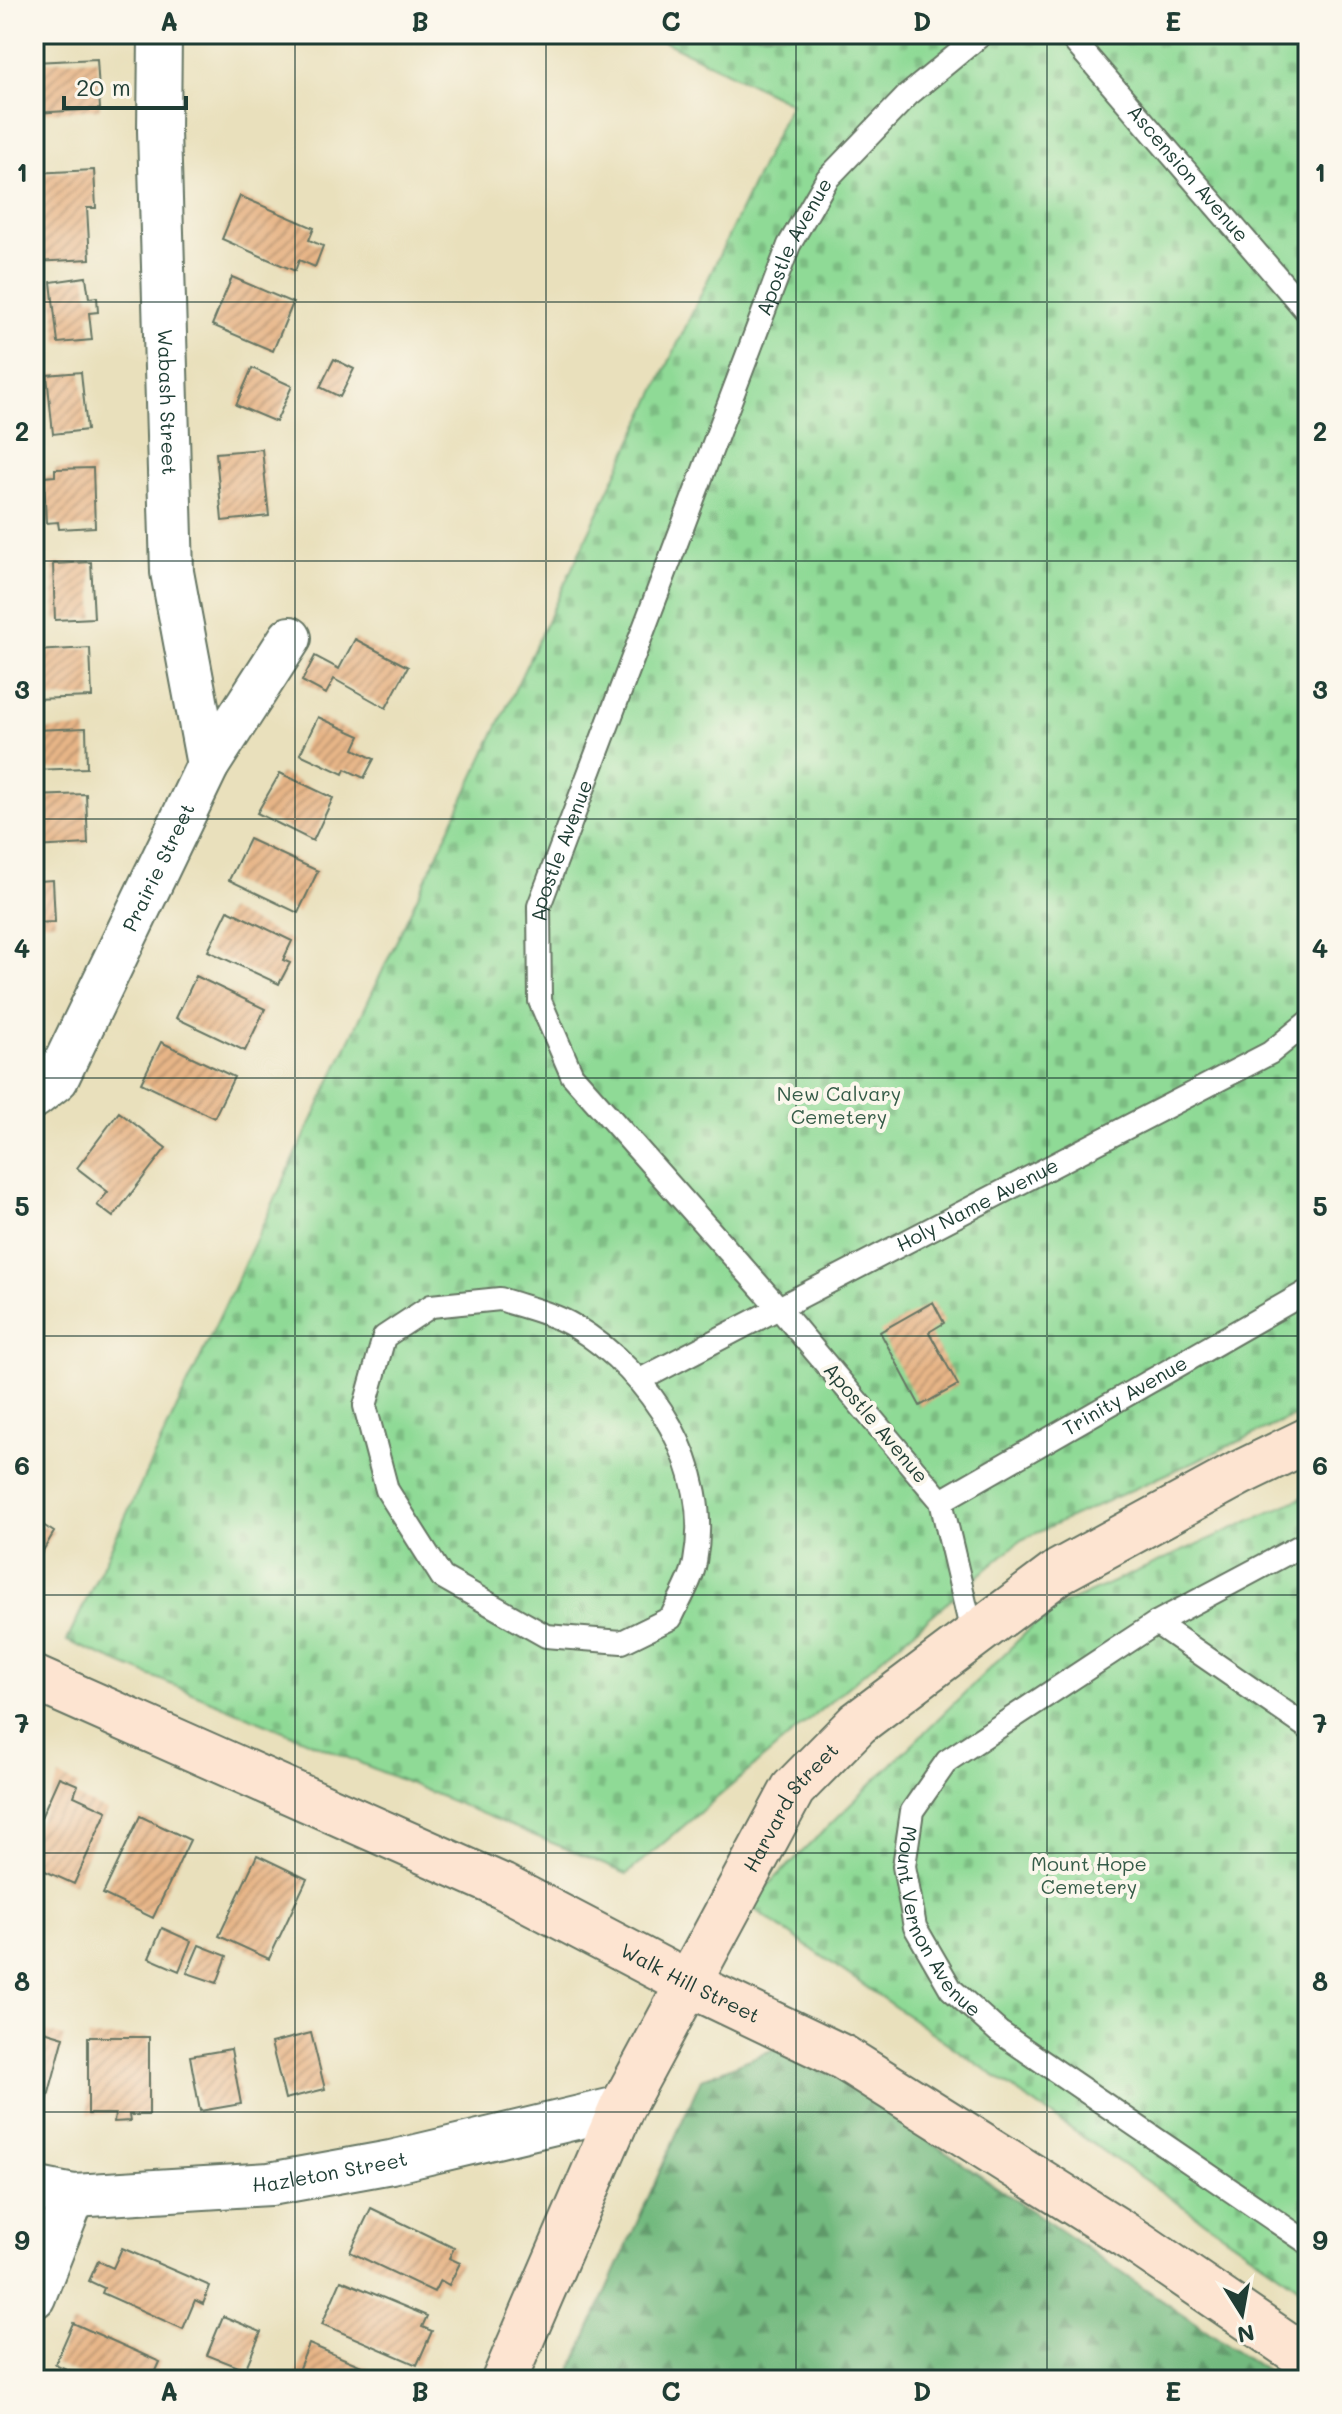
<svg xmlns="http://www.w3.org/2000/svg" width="1342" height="2414" font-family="Mali,sans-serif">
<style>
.forest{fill:url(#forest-firs);stroke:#497c5a;stroke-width:2}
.cemetery{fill:url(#cemetery-stones);stroke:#578c65;stroke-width:2}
.building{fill:url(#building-hatch)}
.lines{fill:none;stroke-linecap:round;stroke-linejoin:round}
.service-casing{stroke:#667664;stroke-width:26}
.minor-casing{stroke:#667664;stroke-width:46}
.secondary-casing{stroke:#667664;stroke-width:48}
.service{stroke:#fff;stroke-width:22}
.minor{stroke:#fff;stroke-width:42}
.secondary{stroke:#fde4d1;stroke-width:44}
.grid{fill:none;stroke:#1f3d34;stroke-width:2;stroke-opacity:0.55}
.labels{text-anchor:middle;stroke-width:8;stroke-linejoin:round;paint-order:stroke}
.street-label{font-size:20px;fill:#1f3d34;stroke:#fbf7ec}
.park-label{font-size:20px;fill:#355c48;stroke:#fbf7ec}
.neatline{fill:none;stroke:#1f3d34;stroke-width:3}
.grid-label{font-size:26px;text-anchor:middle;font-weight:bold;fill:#1f3d34}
</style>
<defs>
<pattern id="forest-firs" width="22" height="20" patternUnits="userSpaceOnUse" patternTransform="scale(2)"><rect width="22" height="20" fill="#73ba7f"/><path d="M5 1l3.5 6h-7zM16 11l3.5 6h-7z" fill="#5e9869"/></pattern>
<pattern id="cemetery-stones" width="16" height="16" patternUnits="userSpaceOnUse" patternTransform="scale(2)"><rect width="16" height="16" fill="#8fda96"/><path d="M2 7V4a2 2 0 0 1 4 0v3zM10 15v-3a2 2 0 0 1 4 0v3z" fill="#7bbc82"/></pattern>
<pattern id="building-hatch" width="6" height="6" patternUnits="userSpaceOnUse" patternTransform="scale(2)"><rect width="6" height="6" fill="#e7b587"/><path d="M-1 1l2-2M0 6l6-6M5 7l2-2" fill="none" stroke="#bb946f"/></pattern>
</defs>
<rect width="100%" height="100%" fill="#fbf7ec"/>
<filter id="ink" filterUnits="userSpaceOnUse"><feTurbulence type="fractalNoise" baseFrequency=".0125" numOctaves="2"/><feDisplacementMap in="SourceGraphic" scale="16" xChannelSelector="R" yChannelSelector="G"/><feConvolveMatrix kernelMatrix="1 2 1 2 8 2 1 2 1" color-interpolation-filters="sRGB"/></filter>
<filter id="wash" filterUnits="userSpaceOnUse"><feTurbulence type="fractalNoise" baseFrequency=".006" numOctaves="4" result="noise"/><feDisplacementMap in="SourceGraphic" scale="32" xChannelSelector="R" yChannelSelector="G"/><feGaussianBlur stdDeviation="1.8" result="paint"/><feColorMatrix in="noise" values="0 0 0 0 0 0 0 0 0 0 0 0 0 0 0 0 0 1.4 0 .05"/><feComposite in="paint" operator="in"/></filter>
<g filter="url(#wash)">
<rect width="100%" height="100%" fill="#e9e0bc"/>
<path class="forest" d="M787 2044 1279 2380H567L701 2079Z"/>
<path class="cemetery" d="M649 34H1308V1410L1021 1540 627 1874 67 1641 791 103Z
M1308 1495V2293L748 1905 1048 1611Z"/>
<g id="blocks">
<path class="building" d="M97 59 100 109 35 113 34 62Z
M94 170 96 208H87L90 259 35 262 34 173Z
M240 196 314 228 309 240 323 246 315 267 299 260 295 271 222 239Z
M86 277 89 298 97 297 98 312 89 313 92 340 58 343 51 282Z
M232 277 293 303 273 351 212 325Z
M334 359 354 369 340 397 320 387Z
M252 368 292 386 276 422 236 405Z
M81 372 87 430 53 434 47 375Z
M262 449 269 516 222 521 216 453Z
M93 468 95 527 59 529 58 522 46 523 44 477 55 476V469Z
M91 562 94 618 55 620 53 564Z
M355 639 408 667 386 708 334 679 326 694 302 681 315 656 339 669Z
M90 648 92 697 34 699V651Z
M318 717 360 736 354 749 374 759 364 778 345 769 343 774 300 754Z
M86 728 87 768 34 770V730Z
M280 773 333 798 313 841 257 813Z
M86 794 88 844 34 847V796Z
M249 839 318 871 298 913 229 880Z
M34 872 38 881 53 880 55 922 34 923Z
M228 910 292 941 283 960 290 963 279 984 208 951Z
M196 976 265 1009 245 1051 176 1018Z
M161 1042 234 1077 214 1118 141 1083Z
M119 1112 166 1148 113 1217 97 1205 108 1192 77 1168Z
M933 1302 944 1323 929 1332 958 1385 920 1406 880 1332Z
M43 1525 54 1532 34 1566V1529L39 1532Z
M59 1777 78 1785 74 1796 107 1811 74 1884 34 1866V1833Z
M140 1816 190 1840 153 1918 103 1894Z
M257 1855 307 1879 269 1959 219 1936Z
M162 1928 191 1941 179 1971 149 1958Z
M199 1945 227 1956 217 1983 187 1973Z
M34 2028 64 2037 46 2104 34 2100Z
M311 2033 325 2089 285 2099 271 2043Z
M88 2037H149V2115H129L130 2121 114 2122 115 2114H88Z
M231 2049 241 2104 200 2111 190 2056Z
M371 2208 454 2248 449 2258 460 2263 449 2285 440 2280 434 2292 350 2252Z
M122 2248 210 2286 203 2304 195 2300 183 2329 102 2293 104 2288 89 2281 98 2261 113 2268Z
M341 2280 427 2316 422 2327 432 2331 417 2365 322 2324Z
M223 2316 261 2332 245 2370 207 2355Z
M73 2323 160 2362 152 2380H91L55 2364Z
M309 2344 395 2380H294Z"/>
</g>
</g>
<g filter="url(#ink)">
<use href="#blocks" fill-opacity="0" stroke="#667664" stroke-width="2"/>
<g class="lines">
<defs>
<g id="service">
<path id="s1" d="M1068 34 1308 313"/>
<path d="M500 1299C523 1307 553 1313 574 1326 652 1373 713 1468 695 1562 692 1580 679 1600 671 1618L622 1642 546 1636 442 1577 387 1490 365 1406 384 1337 431 1306Z"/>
<path id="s2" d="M640 1380 1270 1053 1308 1022"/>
<path id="s3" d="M941 1501 1308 1291"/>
<path id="s4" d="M1308 1542 1156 1623 947 1761 912 1811 904 1866 915 1927 951 1989 999 2032 1308 2243"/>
<path d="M1156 1623 1308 1728"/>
<path id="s5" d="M973 1637 941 1501 778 1307 572 1075 540 1001 539 906 789 245 827 179 908 95 982 34"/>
</g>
<g id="minor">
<path id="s6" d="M160 34 159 131 172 572 208 765"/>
<path id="s7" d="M34 1097 57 1079 208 765 290 638"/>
<path id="s8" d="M34 2188 74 2196 270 2184 391 2162 622 2107"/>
<path d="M34 2297 74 2196"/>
</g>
<g id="secondary">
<path id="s9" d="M34 1678 502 1886 691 1985 844 2058 1138 2243 1308 2359"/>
<path id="s10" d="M504 2380 622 2107 793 1789 858 1723 1060 1571 1240 1473 1308 1440"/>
</g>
</defs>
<use href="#service" class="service-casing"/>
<use href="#minor" class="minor-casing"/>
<use href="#secondary" class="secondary-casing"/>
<use href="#service" class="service"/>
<use href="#minor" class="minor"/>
<use href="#secondary" class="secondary"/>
</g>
</g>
<path class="grid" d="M295 34V2380M546 34V2380M796 34V2380M1047 34V2380M34 302H1308M34 561H1308M34 819H1308M34 1078H1308M34 1336H1308M34 1595H1308M34 1853H1308M34 2112H1308"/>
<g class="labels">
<g class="street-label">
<text dy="7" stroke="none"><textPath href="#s1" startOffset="184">Ascension Avenue</textPath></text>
<text dy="7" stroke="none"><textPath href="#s5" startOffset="1586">Apostle Avenue</textPath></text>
<text dy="7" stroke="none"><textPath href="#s6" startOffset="368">Wabash Street</textPath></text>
<text dy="7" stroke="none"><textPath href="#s5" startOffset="938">Apostle Avenue</textPath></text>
<text dy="7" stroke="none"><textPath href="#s7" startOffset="264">Prairie Street</textPath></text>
<text dy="7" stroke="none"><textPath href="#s2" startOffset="380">Holy Name Avenue</textPath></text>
<text dy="7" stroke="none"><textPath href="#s3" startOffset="212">Trinity Avenue</textPath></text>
<text transform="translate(876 1423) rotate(50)" y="7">Apostle Avenue</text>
<text dy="7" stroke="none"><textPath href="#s10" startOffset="642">Harvard Street</textPath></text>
<text dy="7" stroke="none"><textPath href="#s4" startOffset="604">Mount Vernon Avenue</textPath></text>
<text dy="7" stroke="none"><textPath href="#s9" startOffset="724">Walk Hill Street</textPath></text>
<text dy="7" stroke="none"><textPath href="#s8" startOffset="298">Hazleton Street</textPath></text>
</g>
<g class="park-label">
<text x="839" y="1101">New Calvary<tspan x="839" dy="23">Cemetery</tspan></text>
<text x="1089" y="1871">Mount Hope<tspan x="1089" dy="23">Cemetery</tspan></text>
</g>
</g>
<rect width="1342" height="2414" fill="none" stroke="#fbf7ec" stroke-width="88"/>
<g transform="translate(1242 2314) rotate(169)" stroke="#fbf7ec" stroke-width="6" paint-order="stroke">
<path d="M0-6L14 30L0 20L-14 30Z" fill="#1f3d34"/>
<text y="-12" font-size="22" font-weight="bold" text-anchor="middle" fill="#1f3d34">N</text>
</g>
<path d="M64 96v12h122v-12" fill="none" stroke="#1f3d34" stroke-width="4"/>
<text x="76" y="96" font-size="24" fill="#1f3d34" stroke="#fbf7ec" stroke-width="6" paint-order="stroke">20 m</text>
<rect x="44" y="44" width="1254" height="2326" class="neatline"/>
<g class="grid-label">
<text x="169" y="31">A</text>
<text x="420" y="31">B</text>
<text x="671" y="31">C</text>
<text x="922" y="31">D</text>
<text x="1173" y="31">E</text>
<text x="22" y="182">1</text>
<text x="1320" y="182">1</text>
<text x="22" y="441">2</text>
<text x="1320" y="441">2</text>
<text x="22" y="699">3</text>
<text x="1320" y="699">3</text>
<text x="22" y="958">4</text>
<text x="1320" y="958">4</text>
<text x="22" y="1216">5</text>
<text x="1320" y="1216">5</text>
<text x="22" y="1475">6</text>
<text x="1320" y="1475">6</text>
<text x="22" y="1733">7</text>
<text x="1320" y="1733">7</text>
<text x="22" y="1991">8</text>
<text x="1320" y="1991">8</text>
<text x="22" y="2250">9</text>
<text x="1320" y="2250">9</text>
<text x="169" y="2401">A</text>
<text x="420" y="2401">B</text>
<text x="671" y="2401">C</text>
<text x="922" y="2401">D</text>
<text x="1173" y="2401">E</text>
</g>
</svg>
